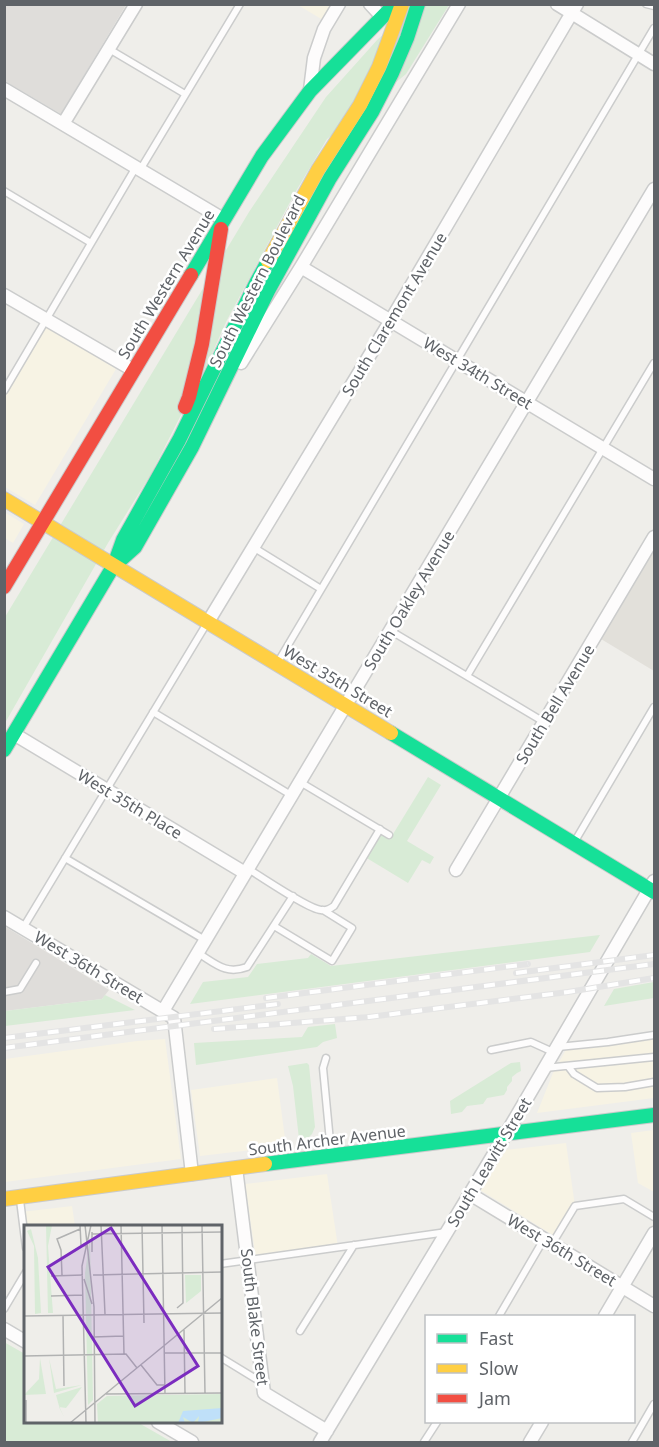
<svg xmlns="http://www.w3.org/2000/svg" width="659" height="1447" font-family="'Noto Sans',sans-serif">
<style>
.commercial{fill:#f7f3e4}
.industrial{fill:#dfddda}
.education{fill:#e2e0da}
.green{fill:#d8ebd6}
.lines{fill:none;stroke-linecap:round;stroke-linejoin:round}
.lane-casing{stroke:#cbcccc;stroke-width:9}
.street-casing{stroke:#cbcccc;stroke-width:15}
.fast-casing{stroke:#cacacb;stroke-width:16}
.slow-casing{stroke:#cacacb;stroke-width:16}
.jam-casing{stroke:#cacacb;stroke-width:16}
.lane{stroke:#fdfcfc;stroke-width:6}
.street{stroke:#fdfcfc;stroke-width:12}
.fast{stroke:#16e098;stroke-width:14}
.slow{stroke:#ffcf43;stroke-width:14}
.jam{stroke:#f24e42;stroke-width:14}
.rail-casing{stroke:#e4e4e4;stroke-width:6}
.rail{stroke:#fff;stroke-width:4;stroke-dasharray:11;stroke-linecap:butt}
.labels{text-anchor:middle;stroke-width:5;stroke-linejoin:round;paint-order:stroke}
.street-label{font-size:16px;fill:#5f6368;stroke:#fff}
.inset-road{fill:none;stroke:#b1b2b2;stroke-width:1.5}
.view{fill:#7b2cbf;fill-opacity:0.15;stroke:#7b2cbf;stroke-width:3}
.inset-edge{fill:none;stroke:#5f6368;stroke-width:3}
</style>
<rect width="100%" height="100%" fill="#efeeea"/>
<path class="commercial" d="M298 5H332L323 20Z
M44 325 116 369 35 505 5 487V391Z
M4 512 24 524 13 543 5 538Z
M654 1035V1098L537 1113 553 1073 568 1046Z
M165 1039 181 1159 5 1182V1059L137 1041Z
M277 1078 286 1146 200 1156 191 1090Z
M654 1130V1192L638 1183 631 1133Z
M566 1143 575 1206 556 1237 480 1190 506 1150Z
M327 1174 338 1247 256 1259 245 1184Z
M72 1206 75 1226H26L21 1212Z"/>
<path class="industrial" d="M5 4 126 5 61 114 5 81Z
M4 926 109 990 102 999 5 1011Z"/>
<path class="education" d="M654 550V671L601 639Z"/>
<path class="green" d="M420 5H449L406 74 327 139 296 191 227 320 210 358 151 474 108 543 5 723V617L249 212 326 97 378 39Z
M428 777 441 785 407 841 434 857 430 864 422 860 408 883 365 857 380 834 390 839Z
M600 935 590 952 190 1004 203 982 248 977 257 964 308 958 311 954 331 966Z
M654 982V998L604 1006 614 989Z
M105 995 135 1010 5 1026V1011L102 999Z
M335 1024 337 1038 323 1042 317 1047 196 1065 194 1043 302 1037 308 1027Z
M520 1062 521 1071 517 1073 512 1077V1081L507 1087V1090L504 1095 487 1098 483 1104 467 1106 462 1112 451 1114 450 1101 511 1063Z
M307 1063 309 1065 315 1127 312 1134 309 1137 299 1139 293 1086 288 1066Z
M4 1342 25 1354 26 1422H137L172 1442H5Z"/>
<g class="lines">
<defs>
<path id="lane" d="M646 4 654 6
M109 49 185 94
M140 170 240 4
M4 191 91 243
M4 391 136 167
M253 547 321 589
M391 631 544 722
M278 662 654 28
M467 676 654 363
M153 712 291 795
M300 782 389 835
M575 841 654 707
M65 858 205 940
M248 869C262 877 308 909 321 910 326 911 330 909 334 906L380 829
M274 926 332 961 352 928 323 910
M23 928 207 623
M198 953C216 964 226 975 247 967L293 896
M4 992 20 989 36 963
M558 1047 608 1042 654 1035
M491 1050 531 1042 553 1052
M326 1058 323 1068 331 1152
M568 1066 574 1074 597 1088 625 1087 654 1082
M545 1068 654 1057
M20 1200 26 1248
M552 1244 575 1206 624 1199 654 1217
M220 1264 447 1232
M4 1309 26 1272
M499 1316 544 1239
M300 1331 354 1245
M220 1357 261 1382
M424 1442 437 1422
M632 1442 654 1404"/>
<path id="street" d="M370 4 382 17
M557 4 654 64
M4 89 223 219
M310 90 314 58 324 29 339 4
M63 124 136 4
M301 267 654 479
M4 295 133 370
M241 363 301 267 459 4
M208 622 391 320 577 4
M14 734 245 873
M456 870 654 537
M4 917 174 1018 192 1174
M163 1011 654 189
M236 1168 264 1393 327 1431
M470 1194 654 1306
M605 1316 654 1233
M4 1329 26 1342
M158 1422 192 1442
M320 1442 506 1134 654 881
M530 1442 542 1422"/>
<path id="fast" d="M191 275 262 156 310 91 395 4
M116 564 135 547 192 447 268 291 330 178 372 112 392 73 407 38 418 4
M391 733 654 892
M4 750 114 565 123 540 179 440 255 285 268 261
M265 1164 654 1115"/>
<path id="slow" d="M268 261 318 170 360 105 379 67 402 4
M4 499 391 733
M4 1199 265 1164"/>
<path id="jam" d="M185 407 189 397 202 344 221 229
M4 587 191 275"/>
</defs>
<use href="#lane" class="lane-casing"/>
<use href="#street" class="street-casing"/>
<use href="#fast" class="fast-casing"/>
<use href="#slow" class="slow-casing"/>
<use href="#jam" class="jam-casing"/>
<use href="#lane" class="lane"/>
<use href="#street" class="street"/>
<use href="#fast" class="fast"/>
<use href="#slow" class="slow"/>
<use href="#jam" class="jam"/>
<defs>
<path id="rail" d="M516 973 654 955
M266 998 528 964
M214 1029 369 1017 568 992 654 978
M4 1038 278 1004
M4 1048 654 964"/>
</defs>
<use href="#rail" class="rail-casing"/>
<use href="#rail" class="rail"/>
</g>
<g class="labels">
<g class="street-label">
<text transform="translate(257 281) rotate(-63)" y="6">South Western Boulevard</text>
<text transform="translate(166 284) rotate(-59)" y="6">South Western Avenue</text>
<text transform="translate(394 314) rotate(-59)" y="6">South Claremont Avenue</text>
<text transform="translate(478 373) rotate(31)" y="6">West 34th Street</text>
<text transform="translate(409 600) rotate(-59)" y="6">South Oakley Avenue</text>
<text transform="translate(338 681) rotate(31)" y="6">West 35th Street</text>
<text transform="translate(555 704) rotate(-59)" y="6">South Bell Avenue</text>
<text transform="translate(130 804) rotate(31)" y="6">West 35th Place</text>
<text transform="translate(89 967) rotate(31)" y="6">West 36th Street</text>
<text transform="translate(327 1140) rotate(-7)" y="6">South Archer Avenue</text>
<text transform="translate(489 1162) rotate(-59)" y="6">South Leavitt Street</text>
<text transform="translate(562 1250) rotate(31)" y="6">West 36th Street</text>
<text transform="translate(255 1317) rotate(83)" y="6">South Blake Street</text>
</g>
</g>
<g transform="translate(24 1225)">
<rect width="198" height="198" fill="#efeeea"/>
<path d="M22 0H28L24 21 29 88H24ZM7 4 14 33 17 88 11 89 10 21 3 6ZM66 13 69 175 64 180 61 48ZM161 50H177V66L162 78ZM16 133 22 169 0 170 15 154ZM25 133 32 164 58 160 30 168ZM58 162 42 183 35 182 40 192 35 181 32 170ZM198 169V198H74L73 179 83 171Z" fill="#d8ebd6"/>
<path d="M198 183V193L174 198 175 191 169 198 159 192 161 198H154L159 186Z" fill="#bfe0f9"/>
<path class="inset-road" d="M56 0 57 20 62 21M61 0 70 82 71 198M77 0 81 89M97 0 100 129M118 0 120 98M138 0 141 169M178 0 181 168M68 7V27M68 9 198 7M38 50 37 25 33 14 56 4M69 50 198 47M27 51 59 50M60 54 68 79M27 71 59 70M153 83 159 78 158 0M39 90 40 161M0 91 198 88M160 105 161 168M69 112 100 111M140 128H198M0 131 102 129 113 143M117 140 133 160H141M0 144V164M82 169 198 168M2 175V198M46 198 198 73M62 198 58 41 67 0"/>
<path class="view" d="M87 3 174 141 111 181 24 42Z"/>
<rect width="198" height="198" class="inset-edge"/>
</g>
<rect width="659" height="1447" fill="none" stroke="#5f6368" stroke-width="12"/>
<rect x="425" y="1315" width="210" height="108" fill="#ffffff" stroke="#bfc1c3" stroke-width="1.5"/>
<rect x="437" y="1334" width="30" height="9" fill="#16e098" stroke="#bfc1c3" stroke-width="1.5"/>
<text x="479" y="1345" font-size="18" fill="#5f6368">Fast</text>
<rect x="437" y="1364" width="30" height="9" fill="#ffcf43" stroke="#bfc1c3" stroke-width="1.5"/>
<text x="479" y="1375" font-size="18" fill="#5f6368">Slow</text>
<rect x="437" y="1394" width="30" height="9" fill="#f24e42" stroke="#bfc1c3" stroke-width="1.5"/>
<text x="479" y="1405" font-size="18" fill="#5f6368">Jam</text>
</svg>
